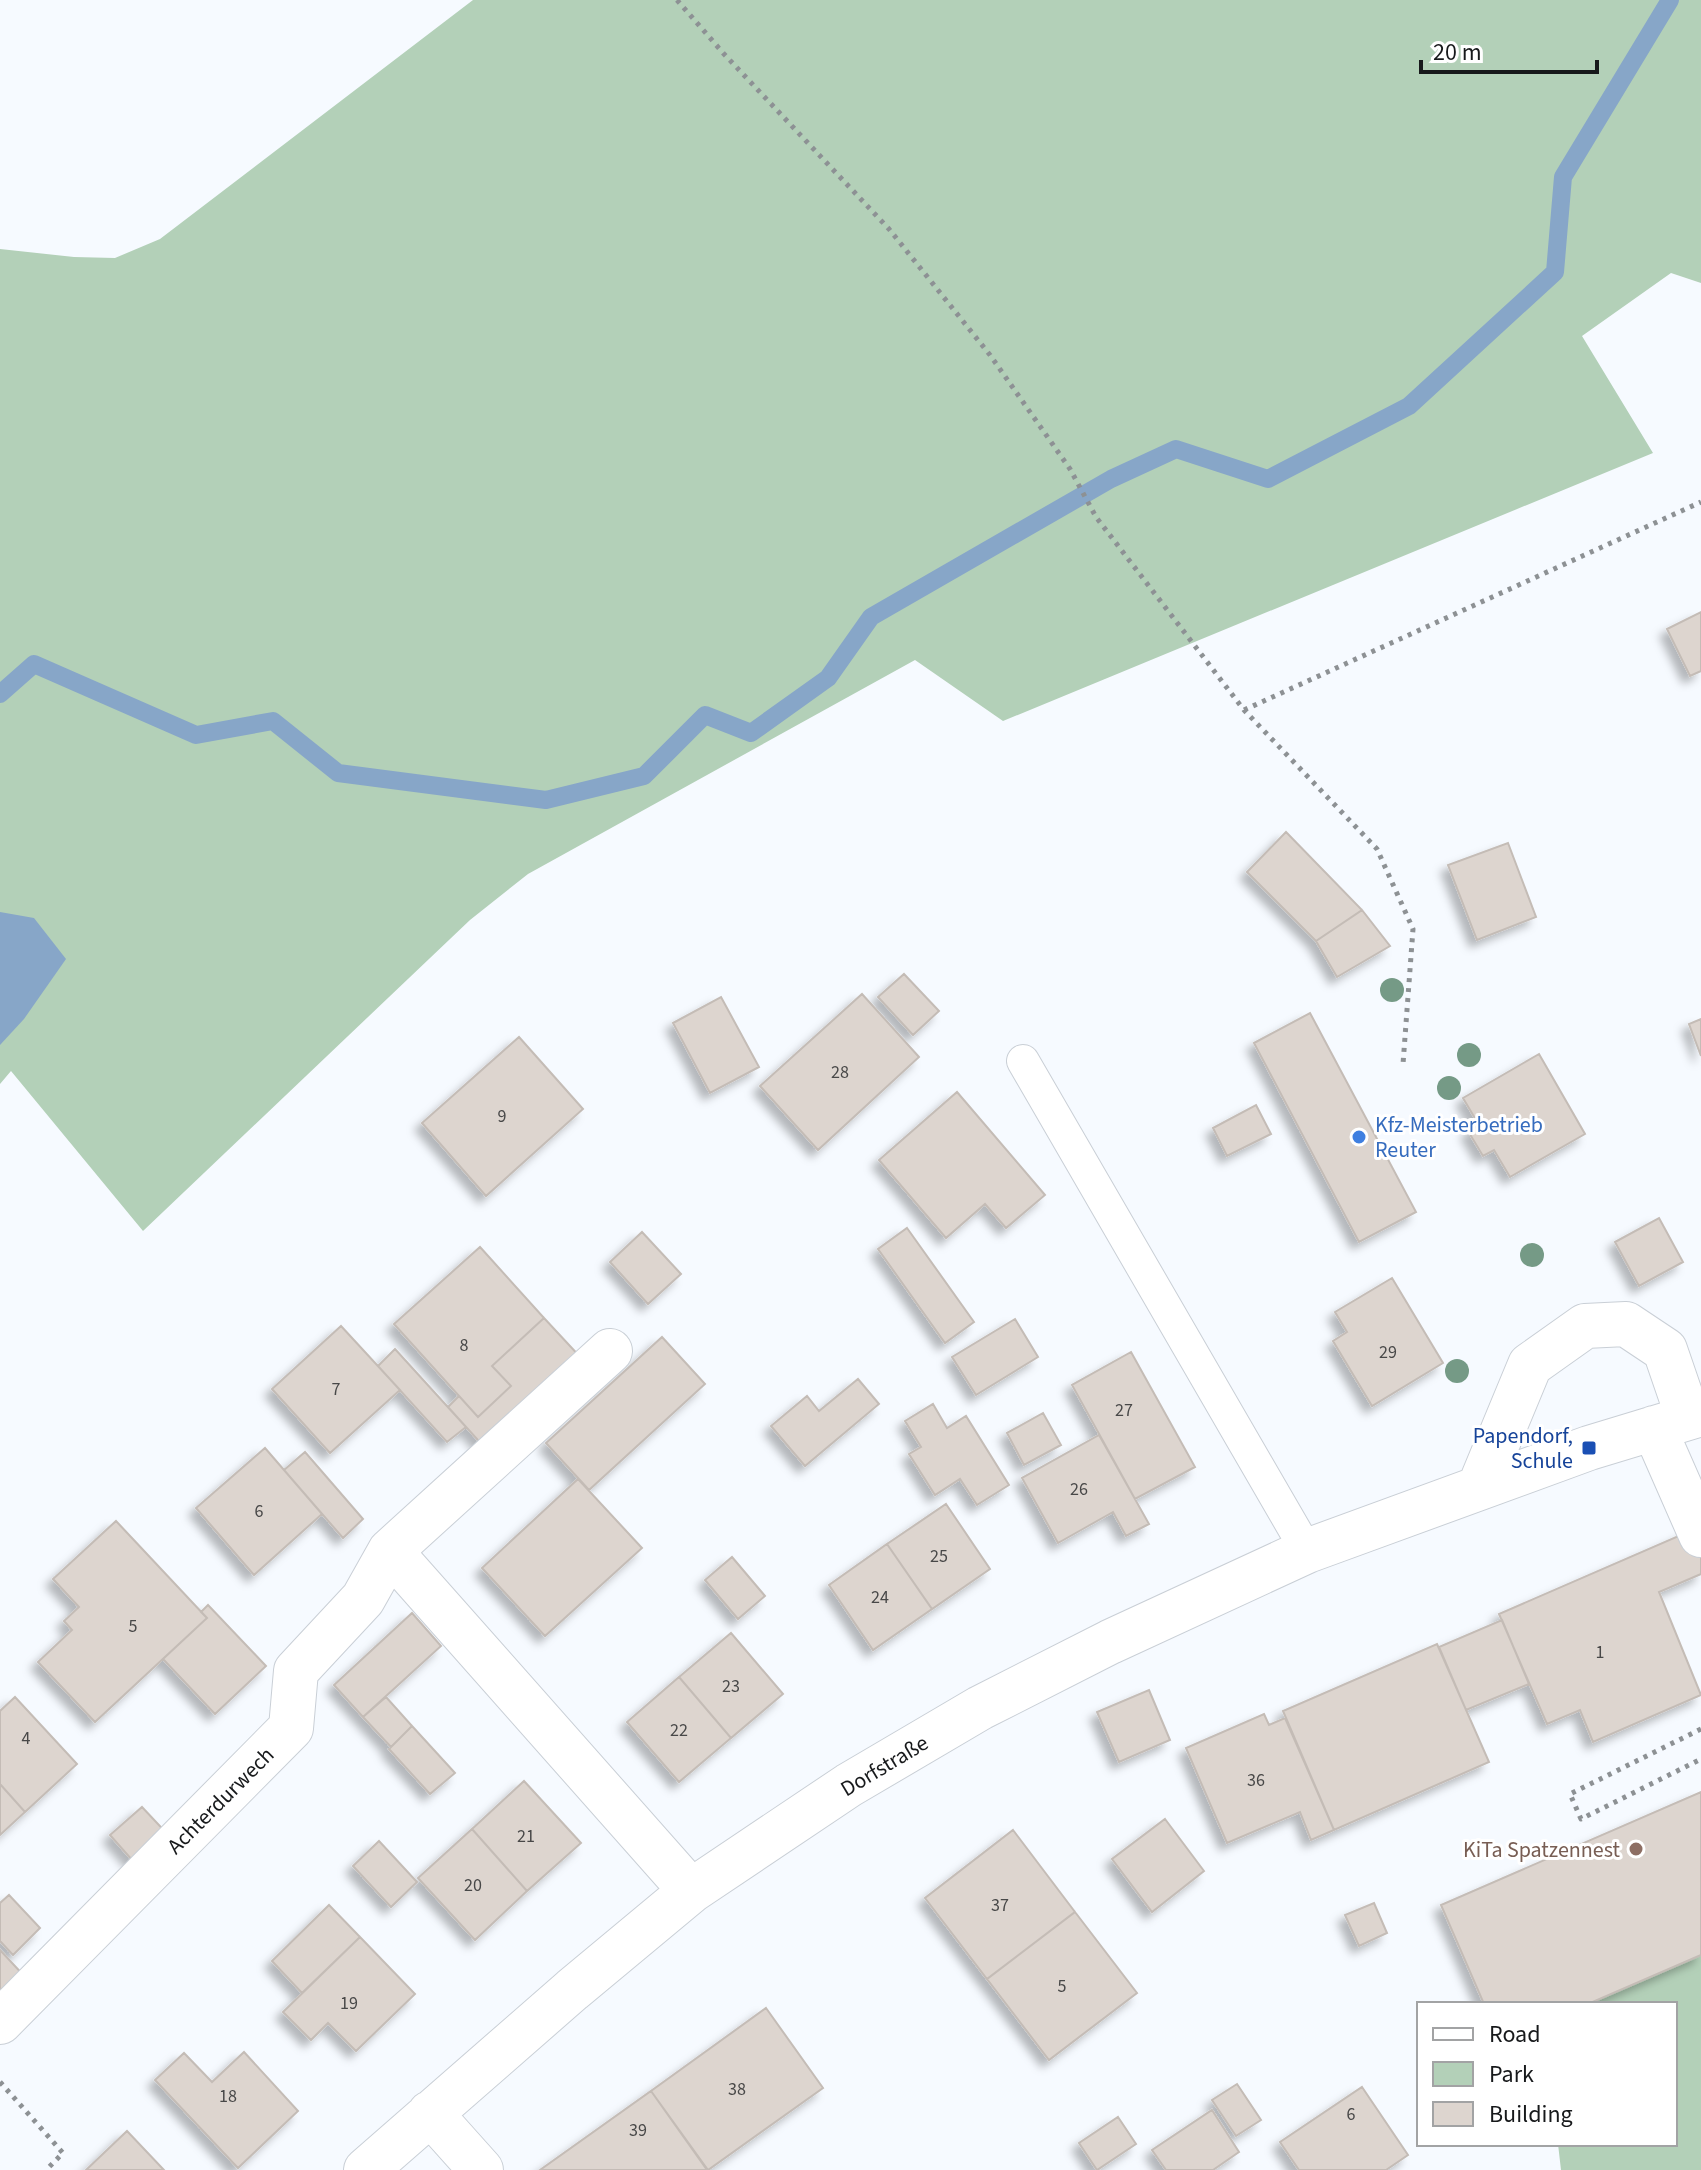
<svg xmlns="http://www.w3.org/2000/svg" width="1701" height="2170" font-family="'Source Sans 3',sans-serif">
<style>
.green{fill:#b3d0b8}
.water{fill:#87a6c8}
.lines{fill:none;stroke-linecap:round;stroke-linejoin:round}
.stream{stroke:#87a6c8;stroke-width:18}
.building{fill:#ddd5cf;stroke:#c4bcb6;stroke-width:2;filter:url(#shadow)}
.service-casing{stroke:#c9cfd6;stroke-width:34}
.minor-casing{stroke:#c9cfd6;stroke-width:46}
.path{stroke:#8d9194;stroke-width:5;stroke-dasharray:4 6;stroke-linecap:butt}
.service{stroke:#fff;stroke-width:32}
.minor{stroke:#fff;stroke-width:44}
.tree{fill:#759a86}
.shop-dot{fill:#3f7fe0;stroke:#fff;stroke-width:3}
.transit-dot{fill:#1a4fb4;stroke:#fff;stroke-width:3}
.education-dot{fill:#8d6e63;stroke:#fff;stroke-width:3}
.labels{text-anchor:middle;stroke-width:6;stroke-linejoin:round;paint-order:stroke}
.number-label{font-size:18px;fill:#484848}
.shop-label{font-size:22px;fill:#366cbe;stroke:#fff;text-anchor:start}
.transit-label{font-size:22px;fill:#164399;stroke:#fff;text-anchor:end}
.street-label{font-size:22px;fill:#17191b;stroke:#fff}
.education-label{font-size:22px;fill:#785e54;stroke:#fff;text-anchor:end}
</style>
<defs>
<filter id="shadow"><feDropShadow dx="-7" dy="7" stdDeviation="4" flood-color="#0004"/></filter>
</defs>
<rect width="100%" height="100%" fill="#f6faff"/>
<path class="green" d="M473 0H1701V283L1671 273 1582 336 1653 453 1003 721 915 660 528 874 470 920 143 1231 11 1071 0 1084V249L74 257 115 258 160 239Z
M1701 1955V2170H1561L1558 2144H1675V2004H1588Z"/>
<path class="water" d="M0 912 34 918 66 959 24 1019 0 1045Z"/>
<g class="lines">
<path class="stream" d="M0 694 34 664 196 735 273 721 338 773 546 800 644 776 705 715 751 733 828 678 871 617 1111 479 1176 449 1268 479 1409 406 1555 272 1563 177 1670 0"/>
</g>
<path class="building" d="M1701 612V671L1690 676 1667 629Z
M1286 832 1362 910 1316 941 1247 872Z
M1508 843 1536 917 1477 940 1448 865Z
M1362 910 1390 946 1337 977 1316 941Z
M904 974 939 1011 913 1035 878 997Z
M862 994 919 1057 818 1150 760 1086Z
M721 997 759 1067 710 1093 673 1023Z
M1310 1013 1416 1212 1359 1242 1254 1043Z
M1701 1019V1056L1689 1024Z
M519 1037 583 1109 486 1196 422 1123Z
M1539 1054 1585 1134 1510 1177 1494 1150 1483 1156 1468 1131 1479 1125 1463 1098Z
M957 1092 1045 1195 1006 1228 985 1204 946 1238 879 1160Z
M1256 1105 1271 1134 1227 1156 1213 1128Z
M1659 1218 1683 1262 1639 1286 1615 1242Z
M907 1228 974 1322 945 1343 878 1249Z
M642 1232 681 1274 648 1304 610 1262Z
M480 1247 544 1318 492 1366 511 1386 478 1417 394 1324Z
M1392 1278 1443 1363 1372 1406 1333 1341 1347 1332 1335 1312Z
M544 1318 583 1360 486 1449 448 1407 459 1396 478 1417 511 1386 492 1366Z
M1015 1319 1038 1357 976 1395 952 1357Z
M341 1326 400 1390 330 1453 272 1389Z
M662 1337 705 1384 589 1490 546 1443Z
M395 1349 466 1427 447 1442 378 1366Z
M1131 1352 1195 1467 1135 1499 1072 1385Z
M858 1379 879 1404 805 1466 771 1426 807 1396 819 1411Z
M933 1404 947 1428 966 1416 1009 1485 977 1505 960 1479 935 1495 909 1454 921 1447 905 1421Z
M1043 1413 1061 1445 1024 1465 1007 1433Z
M1099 1435 1149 1524 1126 1536 1113 1512 1058 1543 1022 1478Z
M265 1448 322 1514 254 1575 196 1508Z
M305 1452 363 1519 343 1538 284 1470Z
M578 1479 642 1548 545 1636 482 1568Z
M946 1504 990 1569 932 1609 887 1544Z
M116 1521 207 1618 95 1722 38 1662 72 1630 64 1621 79 1607 53 1579Z
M1690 1531 1701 1556V1574L1659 1592 1701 1695 1593 1742 1580 1710 1547 1724 1499 1614Z
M887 1544 932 1609 873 1650 829 1585Z
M732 1557 765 1596 738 1619 705 1580Z
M208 1605 266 1666 215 1714 163 1659 207 1618 201 1612Z
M412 1613 441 1646 363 1717 334 1685Z
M1502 1620 1529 1684 1466 1710 1439 1647Z
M731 1633 783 1694 731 1738 679 1677Z
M1437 1644 1489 1762 1334 1830 1283 1711Z
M679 1677 731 1738 679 1782 627 1722Z
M1149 1690 1170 1740 1119 1762 1097 1712Z
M15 1697 77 1764 25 1812 0 1784V1711Z
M386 1697 412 1726 391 1747 363 1717Z
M1264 1714 1269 1725 1285 1718 1334 1830 1311 1840 1300 1812 1227 1843 1186 1748Z
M412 1726 455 1773 430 1794 389 1749Z
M524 1781 581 1843 527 1891 472 1829Z
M0 1784 25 1812 0 1835Z
M1701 1792V1955L1588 2004H1484L1441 1905Z
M142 1807 172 1839 140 1869 110 1835Z
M1165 1819 1204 1871 1152 1912 1112 1859Z
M472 1829 527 1891 475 1940 418 1878Z
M1013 1830 1075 1912 987 1979 925 1898Z
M379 1841 417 1882 391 1907 353 1866Z
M9 1895 40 1928 13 1955 0 1941V1903Z
M1374 1903 1387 1933 1359 1946 1345 1915Z
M329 1905 360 1937 302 1993 272 1961Z
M1075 1912 1137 1993 1049 2060 987 1979Z
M360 1937 415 1994 356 2051 328 2023 311 2040 283 2012Z
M0 1950 27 1979 0 2003Z
M766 2008 823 2088 708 2170 651 2091Z
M244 2052 298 2111 238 2168 155 2080 184 2053 212 2082Z
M1237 2084 1261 2120 1236 2136 1212 2100Z
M1362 2087 1408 2155 1386 2170H1299L1280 2142Z
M651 2091 707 2170H540Z
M1212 2110 1239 2152 1213 2170H1166L1152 2150Z
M1118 2117 1136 2144 1097 2170 1079 2143Z
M127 2131 164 2170H86Z"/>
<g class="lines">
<defs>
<path id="service" d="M1023 1061 1307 1551"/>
<path id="minor" d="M1654 1428 1701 1535
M1479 1488 1530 1365 1585 1326 1626 1324 1665 1350 1688 1417
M390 1551 691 1891
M0 2022 291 1728 296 1671 363 1599 390 1551 610 1351
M430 2113 481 2170
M366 2170 572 1990 691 1891 849 1785 980 1708 1110 1642 1307 1551 1589 1448 1701 1414"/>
</defs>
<use href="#service" class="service-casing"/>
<use href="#minor" class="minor-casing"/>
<path class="path" d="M677 0 724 54 889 229 990 355 1070 469 1096 517 1244 710 1377 849 1413 929 1403 1064
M1244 710 1701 502
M1701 1729 1570 1794 1581 1819 1701 1759
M0 2082 63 2153 46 2170"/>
<use href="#service" class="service"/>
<use href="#minor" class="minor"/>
</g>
<g class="tree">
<circle cx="1392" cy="990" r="12"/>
<circle cx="1469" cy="1055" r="12"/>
<circle cx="1449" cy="1088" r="12"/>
<circle cx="1532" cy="1255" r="12"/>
<circle cx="1457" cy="1371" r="12"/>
</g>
<circle class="shop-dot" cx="1359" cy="1137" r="8"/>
<rect class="transit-dot" x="1581" y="1440" width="16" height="16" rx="4"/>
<circle class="education-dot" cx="1636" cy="1849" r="8"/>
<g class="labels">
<g class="number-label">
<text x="840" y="1078">28</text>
<text x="502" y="1122">9</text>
<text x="464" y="1351">8</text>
<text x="1388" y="1358">29</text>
<text x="336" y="1395">7</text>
<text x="1124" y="1416">27</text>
<text x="1079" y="1495">26</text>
<text x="259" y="1517">6</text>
<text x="939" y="1562">25</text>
<text x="880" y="1603">24</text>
<text x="133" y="1632">5</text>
<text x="1600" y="1658">1</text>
<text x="731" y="1692">23</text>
<text x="679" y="1736">22</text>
<text x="26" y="1744">4</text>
<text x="1256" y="1786">36</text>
<text x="526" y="1842">21</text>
<text x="473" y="1891">20</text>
<text x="1000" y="1911">37</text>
<text x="1062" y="1992">5</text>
<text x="349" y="2009">19</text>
<text x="737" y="2095">38</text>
<text x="228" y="2102">18</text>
<text x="1351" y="2120">6</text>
<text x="638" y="2136">39</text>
</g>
<g class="shop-label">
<text x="1375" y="1132">Kfz-Meisterbetrieb<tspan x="1375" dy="25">Reuter</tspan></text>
</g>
<g class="transit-label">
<text x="1573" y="1443">Papendorf,<tspan x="1573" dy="25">Schule</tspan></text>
</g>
<g class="street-label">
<text transform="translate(884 1765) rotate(-31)" y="8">Dorfstraße</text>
<text transform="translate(220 1800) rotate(-45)" y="8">Achterdurwech</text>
</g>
<g class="education-label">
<text x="1620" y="1857">KiTa Spatzennest</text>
</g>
</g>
<rect x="1417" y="2002" width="260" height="144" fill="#ffffff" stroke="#a2a3a4" stroke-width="2"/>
<rect x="1433" y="2028" width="40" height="12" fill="#ffffff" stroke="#a2a3a4" stroke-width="2"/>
<text x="1489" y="2042" font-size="24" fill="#17191b">Road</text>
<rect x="1433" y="2062" width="40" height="24" fill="#b3d0b8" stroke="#a2a3a4" stroke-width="2"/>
<text x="1489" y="2082" font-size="24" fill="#17191b">Park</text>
<rect x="1433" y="2102" width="40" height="24" fill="#ddd5cf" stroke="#a2a3a4" stroke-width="2"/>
<text x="1489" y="2122" font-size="24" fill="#17191b">Building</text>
<path d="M1421 60v12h176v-12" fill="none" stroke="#17191b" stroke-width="4"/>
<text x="1433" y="60" font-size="24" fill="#17191b" stroke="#ffffff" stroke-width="6" paint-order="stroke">20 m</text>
</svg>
